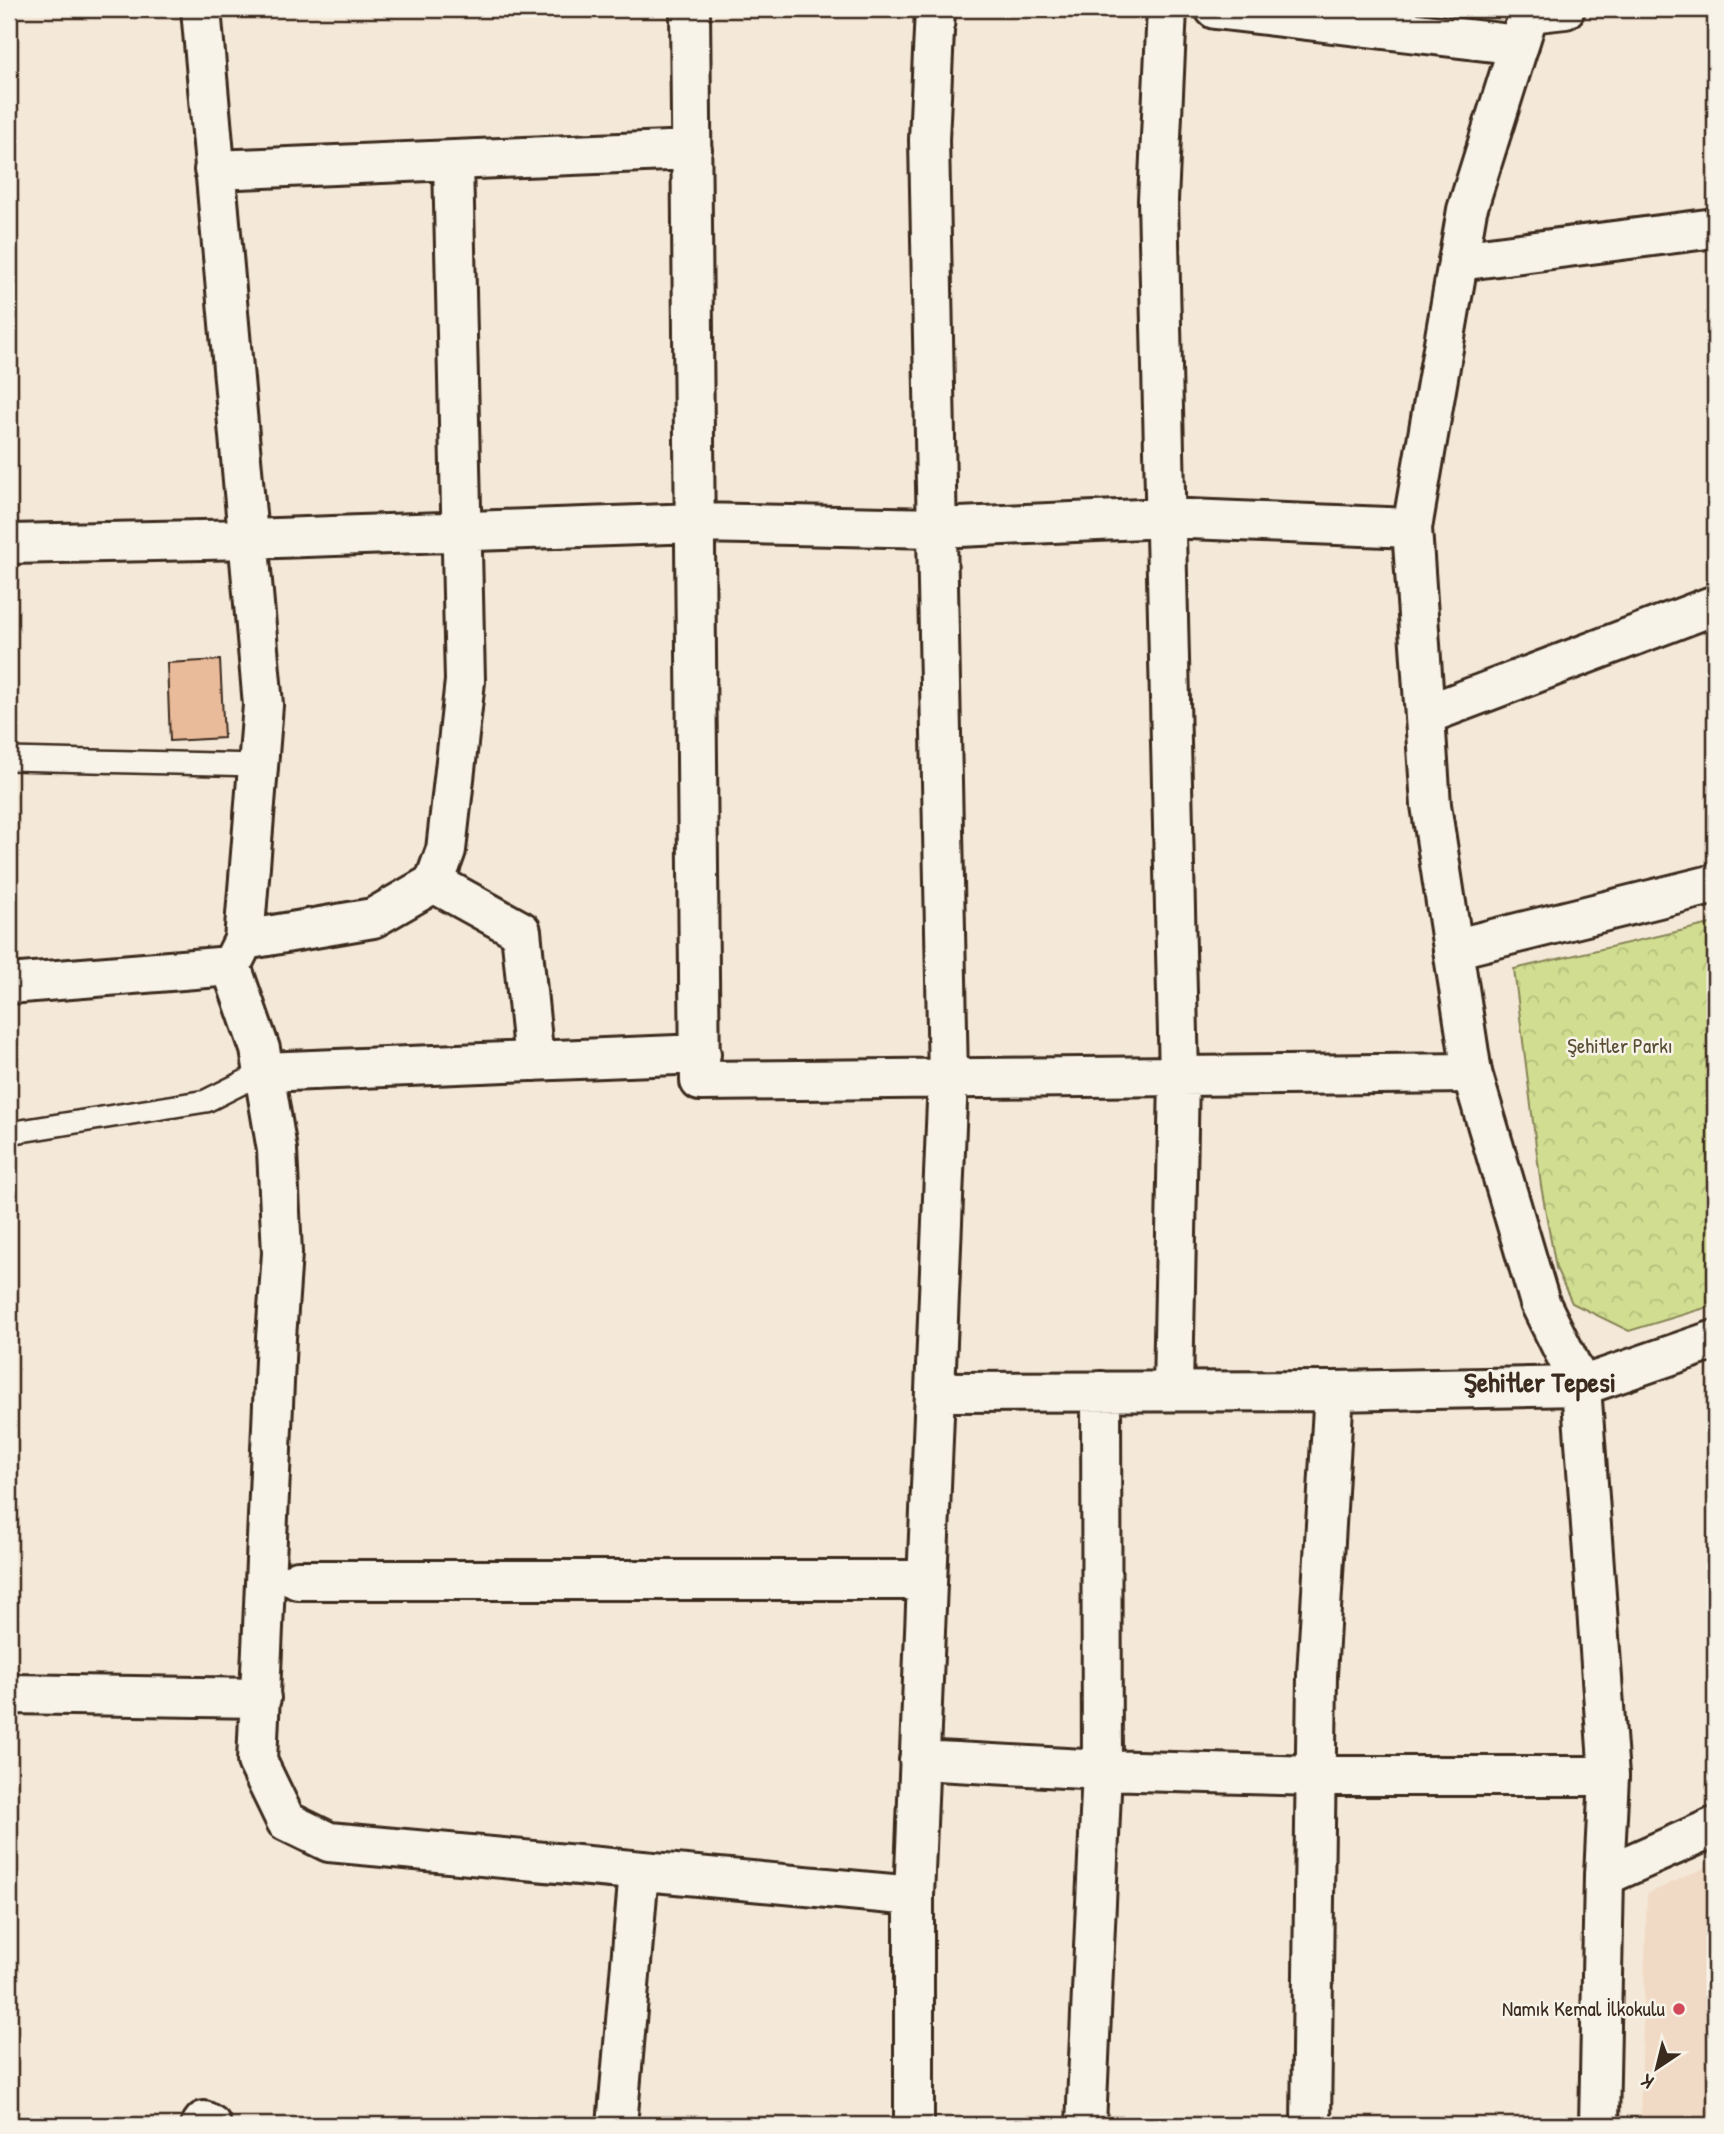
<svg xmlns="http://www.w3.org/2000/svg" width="1724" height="2134" font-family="'Patrick Hand',sans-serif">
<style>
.built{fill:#f1dac5}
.forest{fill:url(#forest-crowns);stroke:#868457;stroke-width:2}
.building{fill:#eabb9a;stroke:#3b2a1e;stroke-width:2}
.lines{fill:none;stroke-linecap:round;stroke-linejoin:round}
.lane-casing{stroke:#3b2a1e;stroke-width:26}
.street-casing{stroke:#3b2a1e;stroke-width:44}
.secondary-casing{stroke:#3b2a1e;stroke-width:44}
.lane{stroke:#f7f3e8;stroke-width:21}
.street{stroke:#f7f3e8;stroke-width:38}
.secondary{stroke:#f7f3e8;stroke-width:38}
.poi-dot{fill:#d1495b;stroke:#f7f3e8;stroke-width:2.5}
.labels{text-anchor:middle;stroke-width:5;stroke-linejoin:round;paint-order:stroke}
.park-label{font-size:21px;fill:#594e35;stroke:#f7f3e8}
.poi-label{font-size:21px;fill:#3b2a1e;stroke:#f7f3e8;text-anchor:end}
.district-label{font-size:28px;font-weight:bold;fill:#3b2a1e;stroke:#f7f3e8}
</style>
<defs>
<pattern id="forest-crowns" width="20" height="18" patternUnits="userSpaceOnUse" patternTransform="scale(1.75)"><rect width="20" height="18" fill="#d1dd90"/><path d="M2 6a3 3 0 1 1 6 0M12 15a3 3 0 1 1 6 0" fill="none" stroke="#b4be7c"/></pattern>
</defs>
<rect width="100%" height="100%" fill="#f4e8d8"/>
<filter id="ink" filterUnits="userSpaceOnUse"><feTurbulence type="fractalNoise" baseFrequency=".0143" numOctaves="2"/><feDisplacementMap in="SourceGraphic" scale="14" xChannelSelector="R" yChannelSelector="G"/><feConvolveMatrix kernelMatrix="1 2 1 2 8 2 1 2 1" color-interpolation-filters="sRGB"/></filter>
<g filter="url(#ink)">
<path class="built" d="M1715 1863V2125H1640L1647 1894Z"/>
<path class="forest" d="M1715 923V1305L1629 1331 1572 1303 1556 1268 1541 1186 1514 969Z"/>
<path class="building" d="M220 660 224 738 170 741 167 663Z"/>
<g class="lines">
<defs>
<path id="lane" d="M9 759 258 765
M9 1133 206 1101 264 1072"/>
<path id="street" d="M201 9 263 705 244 940 231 966 260 1049 277 1150 282 1253 276 1338 257 1761 286 1821 329 1842 914 1896
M690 9 700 1081 1472 1073
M1167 9 1158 200 1179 1076 1173 1391
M1215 9 1519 45
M1529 13 1565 9
M214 170 692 150
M1458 261 1715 228
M9 544 250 539 696 523 937 528 1165 518 1412 528
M1425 715 1715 605
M434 883 521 931 534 1061
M244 940 373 918 434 883 446 850 465 681 453 162
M1453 949 1715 884
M9 984 231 966
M264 1072 701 1054
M935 1392 1334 1391 1581 1386 1715 1340
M298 1580H927
M9 1694 261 1698
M919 1760 1102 1770 1316 1776H1609
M1604 1876 1715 1827
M201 2125 204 2121 211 2125
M617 2125 639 1871
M914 2125V1896L948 1078 929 140 935 9
M1086 2125 1102 1770 1101 1391
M1311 2125 1317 1675 1334 1391"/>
<path id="secondary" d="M1530 9 1467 210 1412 528 1431 805 1472 1073 1540 1303 1581 1386 1609 1776 1604 1876 1599 2125"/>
</defs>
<use href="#lane" class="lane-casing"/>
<use href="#street" class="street-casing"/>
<use href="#secondary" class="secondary-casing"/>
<use href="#lane" class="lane"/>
<use href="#street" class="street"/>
<use href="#secondary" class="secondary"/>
</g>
</g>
<circle class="poi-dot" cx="1679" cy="2009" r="7"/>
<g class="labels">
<g class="park-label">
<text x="1620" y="1053">Şehitler Parkı</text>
</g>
<g class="poi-label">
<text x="1665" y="2016">Namık Kemal İlkokulu</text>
</g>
<g class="district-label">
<text x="1540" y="1392">Şehitler Tepesi</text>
</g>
</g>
<rect width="1724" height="2134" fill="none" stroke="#f7f3e8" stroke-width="35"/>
<rect x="18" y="18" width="1689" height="2099" fill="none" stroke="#3b2a1e" stroke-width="2.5" filter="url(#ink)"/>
<g transform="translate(1657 2068) rotate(215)" stroke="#f7f3e8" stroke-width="5" paint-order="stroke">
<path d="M0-5L12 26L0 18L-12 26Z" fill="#3b2a1e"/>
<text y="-10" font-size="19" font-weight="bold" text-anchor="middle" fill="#3b2a1e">K</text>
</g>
</svg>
